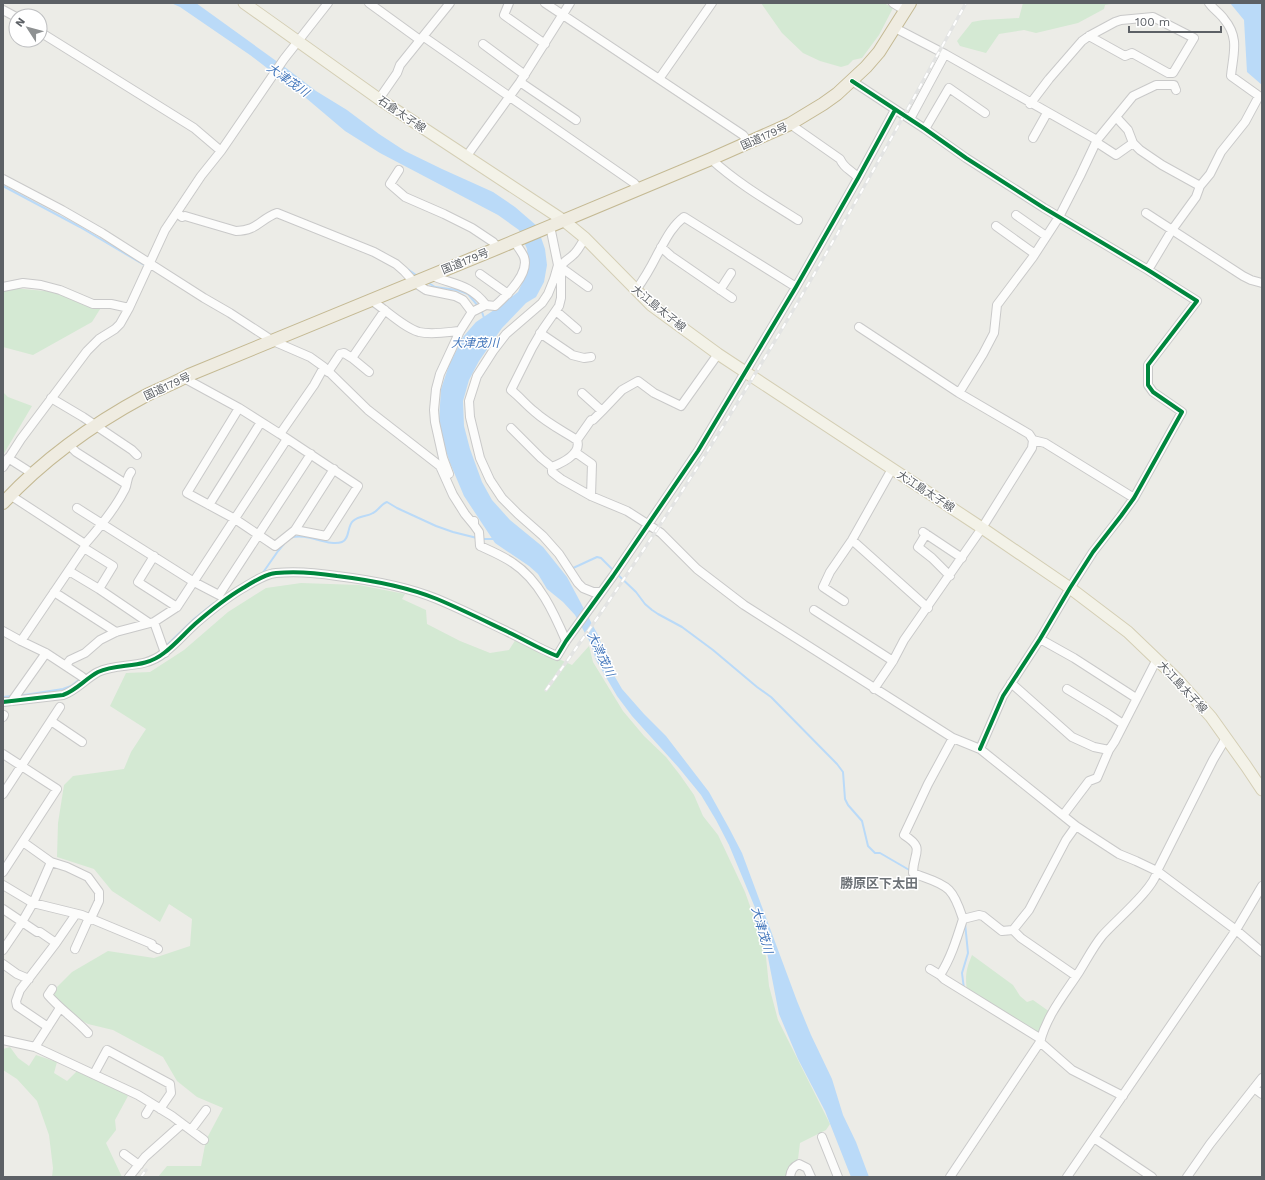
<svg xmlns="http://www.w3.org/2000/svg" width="1265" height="1180" font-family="'Work Sans','Noto Sans JP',sans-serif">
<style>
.green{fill:#d4e9d3}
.water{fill:#badaf8}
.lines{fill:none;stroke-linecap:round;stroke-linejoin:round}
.stream{stroke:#badaf8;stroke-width:2}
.minor-casing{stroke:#c9c9c9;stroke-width:10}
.major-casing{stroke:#d4ceb4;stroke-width:13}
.highway-casing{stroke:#c4b993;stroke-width:14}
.minor{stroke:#fcfcfb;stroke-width:8}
.major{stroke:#f3f2e8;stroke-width:11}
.highway{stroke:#efece1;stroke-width:12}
.rail-casing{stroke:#e3e4e3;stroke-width:3.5}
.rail{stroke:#fff;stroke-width:2;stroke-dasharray:6;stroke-linecap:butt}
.cycleway-casing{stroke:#fff;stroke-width:6}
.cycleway{stroke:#00873e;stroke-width:4}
.labels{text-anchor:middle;stroke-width:3;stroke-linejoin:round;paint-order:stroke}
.street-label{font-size:11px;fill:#5c6065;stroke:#fff}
.water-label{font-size:12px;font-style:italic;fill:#4276bb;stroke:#fff}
.quarter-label{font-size:13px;font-weight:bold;fill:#6d7277;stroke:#fff}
</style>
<rect width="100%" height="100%" fill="#ecece7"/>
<path class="green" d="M761 3H884L893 8 879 35 862 58 853 60 848 65 841 67 820 61 803 53 782 33Z
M1023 3H1117L1105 5 1104 9 1078 23 1036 33 1024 30 999 34 986 53 960 46 957 41 972 22 983 20 1019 18Z
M3 287 55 292 102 306 92 322 33 355 3 347Z
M3 392 8 397 32 406 3 455Z
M301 583 359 585 405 594 402 599 426 610 427 624 460 641 490 653 509 650 516 639 544 656 550 655 572 665 589 646 593 662 623 711 644 736 666 757 680 775 694 795 703 816 718 835 745 892 759 931 766 957 769 986 778 1020 830 1124 826 1130 800 1143 798 1159 789 1168 788 1177H158L167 1166H201L206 1140 223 1108 197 1097 177 1081 163 1057 113 1030 88 1024 61 1010 54 999V990L72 972 108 951 154 958 190 946 192 919 169 904 160 922 112 891 94 869 57 857 58 823 64 785 73 776 124 769 131 752 146 729 110 706 126 673 150 672 184 650 228 612 266 588Z
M972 955 1013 985 1020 996 1027 1002 1033 1000 1050 1012 1038 1035 967 991C965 975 966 970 972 955Z
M10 1047 18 1058 29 1066 36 1055 57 1062 54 1073 67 1081 77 1071 109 1084 128 1096 115 1120 116 1130 106 1143 122 1177H52L53 1168 49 1135 37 1101 17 1079 3 1070V1049Z"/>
<path class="water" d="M171 3H196L286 68 316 91 347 110 379 134 405 151 442 169 493 192 515 207 537 226 545 249 547 265 544 282 536 297 526 303 502 328 479 361 469 380 463 401 464 426 470 449 482 482 492 500 510 520 543 547 567 577 599 637 607 663 622 689 644 714 666 736 709 792 729 828 742 853 797 1001 811 1035 832 1079 843 1115 856 1142 869 1177H851L825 1111 798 1059 779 1014 764 937 756 910 729 845 716 820 701 795 679 768 632 716 617 696 596 660 591 644 575 615 563 602 547 589 538 574 529 566 495 543 464 496 450 463 445 448 439 421 441 389 449 365 463 337 476 322 497 308 518 292 529 268 527 249 519 230 498 215 380 153 345 131 306 98 250 55 180 7Z
M1230 3H1262V85L1247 72 1244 20Z"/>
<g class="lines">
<path class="stream" d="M3 186 80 227 146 266
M406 268 416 275
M427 282 435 287 457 290 468 294 478 306
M481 309 484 318
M290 538C307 532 328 547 342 542 350 539 347 526 353 521 359 515 367 517 373 513 379 510 381 504 387 502L397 508 436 526 453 532 477 538
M481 539H495
M571 569 597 557 601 558 614 571
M262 574 278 551 284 544
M617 574 636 592 645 604 652 610 658 614 682 627 713 650 757 687 771 697 837 764 843 772 845 799 848 805 862 821 868 846 875 853H880L911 871
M165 647 194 619 214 603
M18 696 63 689 71 686 80 679
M3 697 12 696
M964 989 962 973 968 953 965 923"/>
<defs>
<path id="minor" d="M369 3 420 40
M509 3 504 15 545 44
M545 3 743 135 749 143
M893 3 906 11
M3 10 16 17
M895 28 945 54 1097 140
M40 32 194 128 221 151
M424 37 510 97 634 183 639 189
M483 44 525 75
M659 79 712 3
M852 81 925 129 966 158 1044 208 1148 270 1197 301 1148 365V385L1153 392 1182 412 1134 498 1121 516 1093 552 1070 588 1040 639 1003 696 980 749
M520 82 576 120
M379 99 397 73 400 65 450 3
M1030 104 1049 79 1082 41 1089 36 1115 22 1121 20 1153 17 1194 38 1173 73H1168L1132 53 1125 56 1089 36
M1116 117 1128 130 1133 143 1140 150 1162 165 1200 186
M910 119 945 54
M790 124 840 159C845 170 851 169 858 178
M925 129 949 88 985 113
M1033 138 1047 113
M1096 142 1116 155 1133 143
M466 157 520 82 570 3
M711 159C737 183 768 201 798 220
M399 170 390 184 405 197 444 214 472 228 493 242 498 248
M3 179 62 210 102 233 204 298 230 313 273 341 310 357 324 367 368 410 440 466 453 495 465 514 474 525
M177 213 182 217 185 216 236 231C257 231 260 219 277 213L374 252 396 264 404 271 414 282 426 290 455 296 463 300 472 312
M1146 213 1243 276 1251 280 1262 283
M1016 215 1046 236
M550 226 558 265 554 279 548 294 542 303 506 334 493 351 477 376 469 401 470 417 480 458 490 480 502 498 518 514 543 536 559 554 578 583 583 588 593 592H601
M996 226 1035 254
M661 247 671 256 732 298
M559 266 588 287
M1148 270 1172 230 1196 197 1200 186 1210 174 1221 152 1245 122 1259 96 1231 76C1233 54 1240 38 1224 19 1220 13 1213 9 1209 3
M480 274 508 294
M430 275C453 285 469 283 486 305
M3 287 23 283 41 285 60 290 93 304H111L129 308
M636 290C644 279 651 267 657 255 665 241 671 227 684 217L796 287
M720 290 731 273
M371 300C386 310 403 327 419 332 432 335 448 332 460 331
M556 311 577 329
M859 327 959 393 1029 434 1033 440 1032 448 982 528 904 640 893 661 874 689
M540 333 571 354 572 355 584 358 591 357
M352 358 369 372
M328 372 340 354 344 353 352 358 385 310
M184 378 239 408 280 434 358 486 326 536 295 530 275 546 235 519 187 493 239 408
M582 393 602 411 622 390 638 381 654 393 681 406 718 354
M959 393 983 354 994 333 997 305 1033 257 1059 217 1080 176 1097 140 1133 96 1156 85H1174L1176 90
M51 398 83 417 132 450 137 455
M511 428 541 458 552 467V472L561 479 591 496 627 511 649 525 661 533 697 569 744 605 953 738 980 749 1076 826 1119 854 1136 861 1157 871 1236 930 1262 952
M280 434 314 385 324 367
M577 440C563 431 547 423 535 412 526 405 520 397 511 390L532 348 543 329 559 306 561 298V266C564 261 569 259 573 255 578 251 581 244 585 238
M1033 440 1045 443 1134 498
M69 445 76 452 126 484
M575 452 592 464 591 496
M8 458 33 474
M3 467 21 439 87 351 99 339 115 329 120 324 129 308 165 230 201 176 221 151 284 59 328 3
M552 467C562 463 582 454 577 440L591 420H593L602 411
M449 474 443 458 435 422 434 410 436 389 440 374 460 331 472 312 486 305 495 306C506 296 530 274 524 257 522 252 517 246 514 241
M10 495 85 544
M209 505 261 422
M77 508 194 582 219 595 311 454
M474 521V525L479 532 480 546C491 551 503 556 513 563 539 580 554 613 566 641
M295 530 334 469
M923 532 962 558
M926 534 918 547 932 558 950 576
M852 540 928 608
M84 548 113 566 99 589
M154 556 138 582 177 607
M69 571 99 589 149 623
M54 592 116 632
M844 601 823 587 830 572 852 540 892 469
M814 610 893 661
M154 622 165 653
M3 631 21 641 46 653 81 676 86 680
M1040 639 1074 658 1136 698
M21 641 84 548 85 544C100 527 115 509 125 489 128 483 126 478 131 472
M66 665 70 660 85 653 100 640 116 632 154 622 177 607 287 439
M1011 683 1072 737 1094 747 1109 750
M1067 689 1108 714 1123 724
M12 701 46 653
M3 702 63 695C77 690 85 679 98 672 119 662 143 670 164 653 175 645 185 633 195 624 210 611 226 598 243 588 253 582 265 574 276 573 296 571 318 573 337 576 370 580 405 586 437 599 461 609 485 621 508 632 525 640 540 649 557 656L566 641 613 576 698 451 796 287 858 178 895 110
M3 717 4 715
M51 721 82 742
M953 738 928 784 904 835C926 849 913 852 913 873 924 878 940 881 949 890 956 897 960 910 963 919 957 938 951 958 940 975L944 979 1041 1039
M3 754 57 789 3 872
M3 794 60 707
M1064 814 1089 781 1097 778 1109 750 1115 741 1157 659
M51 862 67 867 88 877 99 892V901L91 918
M3 885 33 903 82 915 152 944V946L158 949
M3 909 37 932H40L56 943
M963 919 979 915 983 916 1002 931 1013 930 1029 910 1066 840 1076 826
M1013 930 1021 938 1076 976
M75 949 89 918
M3 950 22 922 33 903 51 862 23 842
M3 964 17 974 29 979
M930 969 940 975
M52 989 48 995C60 1009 75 1019 88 1033
M48 1027 17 1006 16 1001 20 990 56 943 76 914
M3 1040 35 1047 138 1095 172 1116 204 1140
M1040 1042 1072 1070 1123 1096
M35 1047 60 1008
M94 1074 107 1050 170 1084 171 1093 160 1109
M1254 1088 1262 1094
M146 1114 152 1104
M191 1130 206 1110
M822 1137 838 1177
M1094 1138 1152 1177
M124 1154 139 1165
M129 1177 145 1157 182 1124
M790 1177C791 1170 793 1167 799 1164L807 1168 811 1177
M950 1177 1040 1042C1047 1015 1064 995 1079 972 1086 961 1093 947 1102 936 1114 922 1155 888 1157 871L1213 760 1226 738
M1067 1177 1236 930 1262 886
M1187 1177 1210 1144 1262 1078"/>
<path id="major" d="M244 3 379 99 563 220 585 238 651 305 718 354 982 528 1070 588 1128 632 1177 679 1211 717 1246 766 1262 790"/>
<path id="highway" d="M3 503C43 460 93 424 145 396 159 389 175 383 189 375L498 248 711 159 790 124 823 104 837 94 866 67 879 52 910 3"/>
</defs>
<use href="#minor" class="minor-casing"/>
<use href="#major" class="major-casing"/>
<use href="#highway" class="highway-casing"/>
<use href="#minor" class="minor"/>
<use href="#major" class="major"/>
<use href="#highway" class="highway"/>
<defs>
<path id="rail" d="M546 690C582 641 616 591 650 540 765 367 866 185 966 3
M141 1177 146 1170"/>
</defs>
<use href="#rail" class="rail-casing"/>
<use href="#rail" class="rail"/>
<defs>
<path id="cycleway" d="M852 81 925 129 966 158 1044 208 1148 270 1197 301 1148 365V385L1153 392 1182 412 1134 498 1121 516 1093 552 1070 588 1040 639 1003 696 980 749
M3 702 63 695C77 690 85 679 98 672 119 662 143 670 164 653 175 645 185 633 195 624 210 611 226 598 243 588 253 582 265 574 276 573 296 571 318 573 337 576 370 580 405 586 437 599 461 609 485 621 508 632 525 640 540 649 557 656L566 641 613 576 698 451 796 287 858 178 895 110"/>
</defs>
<use href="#cycleway" class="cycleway-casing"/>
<use href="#cycleway" class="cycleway"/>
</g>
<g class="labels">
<g class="street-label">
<text transform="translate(402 114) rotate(34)" y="4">石倉太子線</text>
<text transform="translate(764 136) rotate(-24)" y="4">国道179号</text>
<text transform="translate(465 261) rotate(-22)" y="4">国道179号</text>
<text transform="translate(659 308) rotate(39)" y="4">大江島太子線</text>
<text transform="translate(167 386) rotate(-25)" y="4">国道179号</text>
<text transform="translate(926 491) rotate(33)" y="4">大江島太子線</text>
<text transform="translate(1183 687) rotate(47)" y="4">大江島太子線</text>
</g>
<g class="water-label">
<text transform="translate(288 80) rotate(35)" y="4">大津茂川</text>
<text x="475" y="347">大津茂川</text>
<text transform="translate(601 654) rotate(65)" y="4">大津茂川</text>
<text transform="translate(762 930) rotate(74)" y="4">大津茂川</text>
</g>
<g class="quarter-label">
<text x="879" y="888">勝原区下太田</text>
</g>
</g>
<rect width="1265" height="1180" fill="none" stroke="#5c6065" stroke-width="8"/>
<g transform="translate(28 28) rotate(306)"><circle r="19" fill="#ffffff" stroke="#bebfc1"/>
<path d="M0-3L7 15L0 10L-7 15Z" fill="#8e9192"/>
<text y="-6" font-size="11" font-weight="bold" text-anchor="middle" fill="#5c6065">N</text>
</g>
<path d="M1129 26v6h92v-6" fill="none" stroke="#5c6065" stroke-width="2"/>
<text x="1135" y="26" font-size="12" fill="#5c6065" stroke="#ffffff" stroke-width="3" paint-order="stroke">100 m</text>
</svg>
